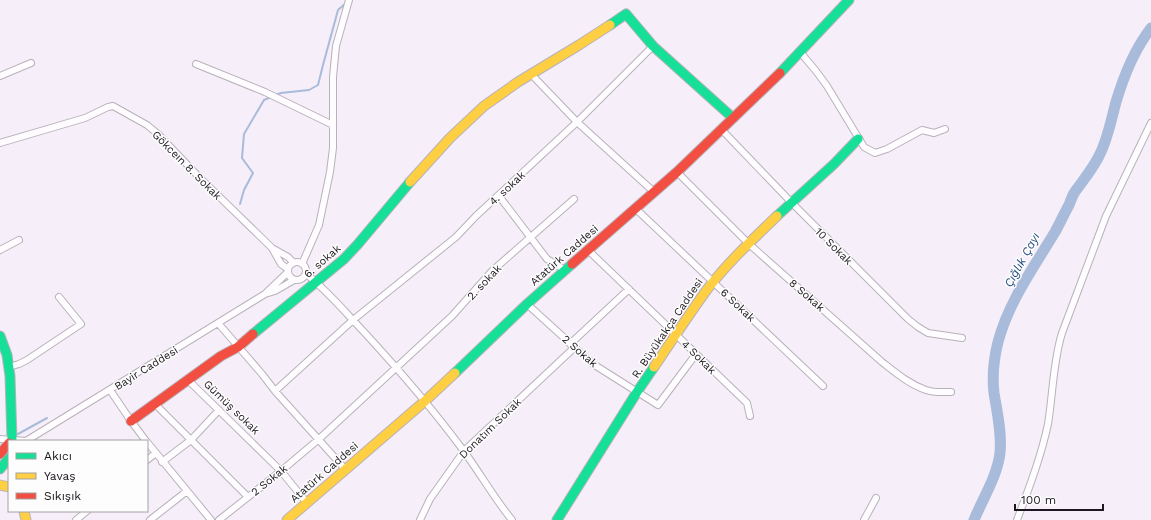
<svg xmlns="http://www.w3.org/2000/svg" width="1151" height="520" font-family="'Work Sans',sans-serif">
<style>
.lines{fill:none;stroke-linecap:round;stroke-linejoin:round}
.stream{stroke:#a8bbda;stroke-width:2}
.river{stroke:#a8bbda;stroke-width:11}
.street-casing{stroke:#b8b2ba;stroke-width:8}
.fast-casing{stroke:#b8b2ba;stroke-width:11}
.slow-casing{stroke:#b8b2ba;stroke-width:11}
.jam-casing{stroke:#b8b2ba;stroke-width:11}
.street{stroke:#fefcfe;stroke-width:6}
.fast{stroke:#16e098;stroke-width:9}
.slow{stroke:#ffcf43;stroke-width:9}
.jam{stroke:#f24e42;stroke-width:9}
.labels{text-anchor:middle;stroke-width:3;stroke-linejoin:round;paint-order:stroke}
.street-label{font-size:11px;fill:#1d181f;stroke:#fdfdfd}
.water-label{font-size:12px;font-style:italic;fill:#254d81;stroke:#fdfdfd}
</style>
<rect width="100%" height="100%" fill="#f6eef9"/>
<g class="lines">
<path class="stream" d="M275 95 281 93 309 90 318 85 323 65 338 10 346 3
M240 204 244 190 253 173 242 158 244 134 264 100 271 97
M18 434 47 418"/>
<path class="river" d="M974 520C983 498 997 477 1000 453 1002 433 997 412 994 393 992 376 994 358 998 342 1009 301 1034 267 1055 232 1060 223 1064 214 1069 205 1071 200 1073 193 1077 189 1085 178 1093 168 1099 156 1108 139 1111 120 1116 102 1124 75 1134 50 1151 28"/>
<defs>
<path id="street" d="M800 52 816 71 827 86 864 147 875 153 887 149 922 130 934 133 945 129
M196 64 265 92 333 125
M531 74 577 122 654 192
M0 76 31 63
M721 129 792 203 908 319 918 327 928 333 962 338
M0 143 85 118 108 107 113 106 147 125 158 134 199 177 272 248 281 264 288 269
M677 172 749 244 882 362C896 373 909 384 926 390 934 393 944 392 951 392
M499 196 547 259 565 270
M636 209 823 386
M272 248 288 257 294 263
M0 250 19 240
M589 251 747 403 750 416
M288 271a9 9 0 1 1 18 0a9 9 0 1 1-18 0Z
M302 264 319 225 330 172 333 148V77L336 46 349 0
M306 274C327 290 345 312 364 332 399 370 432 408 463 450 480 473 494 498 512 520
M266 293 288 272
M527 304 593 364 658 405 696 354
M218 323 262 374 275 391 345 469
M570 344 629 289
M9 367 19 364 27 360 81 324 59 297
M188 380 281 471 307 503
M110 390 131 421 146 441
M275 391 353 320 456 237 476 216 577 122 653 46
M155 404 248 497
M0 439 26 441
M26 441 265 294 275 291 294 280
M147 442 211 520
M147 460 156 453
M162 462 191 440 219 410
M76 520 87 511
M150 520 187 491
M219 520 281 471 319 439 452 316 492 271 574 199
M420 520 430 499 464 451 575 347
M864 520 876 498
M1017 520C1029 488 1041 457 1048 424 1053 393 1053 362 1062 333L1106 216 1151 123"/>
<path id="fast" d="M610 25 626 14 653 46 733 118
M780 73 849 0
M777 216 834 164 858 139
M253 334 344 259 358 244 410 182
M0 336 7 355 10 376 12 441
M455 373 527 304 572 264
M0 469 9 458
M557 520 637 392 654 367"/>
<path id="slow" d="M410 182 450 138 484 106 518 82 579 45 610 25
M654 367C670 343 686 319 703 295 724 266 751 241 777 216
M0 485 9 487
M24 511 26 520
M287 520 425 401 455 373"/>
<path id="jam" d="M572 264 677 172 780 73
M131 421 221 356 238 347 253 334
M0 454 9 443"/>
</defs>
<use href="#street" class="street-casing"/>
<use href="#fast" class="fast-casing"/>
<use href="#slow" class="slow-casing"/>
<use href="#jam" class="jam-casing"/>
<use href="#street" class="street"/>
<use href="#fast" class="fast"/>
<use href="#slow" class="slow"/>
<use href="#jam" class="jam"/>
</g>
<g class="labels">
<g class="street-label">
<text transform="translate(187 165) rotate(45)" y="4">Gökceın 8. Sokak</text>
<text transform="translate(507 188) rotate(-43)" y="4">4. sokak</text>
<text transform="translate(834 246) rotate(45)" y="4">10 Sokak</text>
<text transform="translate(564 255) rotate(-41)" y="4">Atatürk Caddesi</text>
<text transform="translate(322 261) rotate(-41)" y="4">6. sokak</text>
<text transform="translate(484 282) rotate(-47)" y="4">2. sokak</text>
<text transform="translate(807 295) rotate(41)" y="4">8 Sokak</text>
<text transform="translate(738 305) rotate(43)" y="4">6 Sokak</text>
<text transform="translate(667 328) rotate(-56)" y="4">R. Büyükakça Caddesi</text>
<text transform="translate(580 351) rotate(41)" y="4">2 Sokak</text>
<text transform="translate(699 357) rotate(44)" y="4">4 Sokak</text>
<text transform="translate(146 368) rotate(-32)" y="4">Bayir Caddesi</text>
<text transform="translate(232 407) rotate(44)" y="4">Gümüş sokak</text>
<text transform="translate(490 428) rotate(-44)" y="4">Donatım Sokak</text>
<text transform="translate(324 472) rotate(-41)" y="4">Atatürk Caddesi</text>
<text transform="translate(269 480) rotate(-39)" y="4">2 Sokak</text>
</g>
<g class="water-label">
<text transform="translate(1022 260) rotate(-61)" y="4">Çığlık Çayı</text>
</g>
</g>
<rect x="8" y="440" width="140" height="72" fill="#fdfdfd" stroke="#a3a1a4"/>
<rect x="16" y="453" width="20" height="6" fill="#16e098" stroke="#a3a1a4"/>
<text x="44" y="460" font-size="12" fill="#1d181f">Akıcı</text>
<rect x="16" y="473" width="20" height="6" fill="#ffcf43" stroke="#a3a1a4"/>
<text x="44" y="480" font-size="12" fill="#1d181f">Yavaş</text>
<rect x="16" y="493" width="20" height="6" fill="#f24e42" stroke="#a3a1a4"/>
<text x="44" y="500" font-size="12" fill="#1d181f">Sıkışık</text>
<path d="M1015 504v6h88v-6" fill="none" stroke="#1d181f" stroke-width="2"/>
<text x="1021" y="504" font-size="12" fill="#1d181f" stroke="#fdfdfd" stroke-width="3" paint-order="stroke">100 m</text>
</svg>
